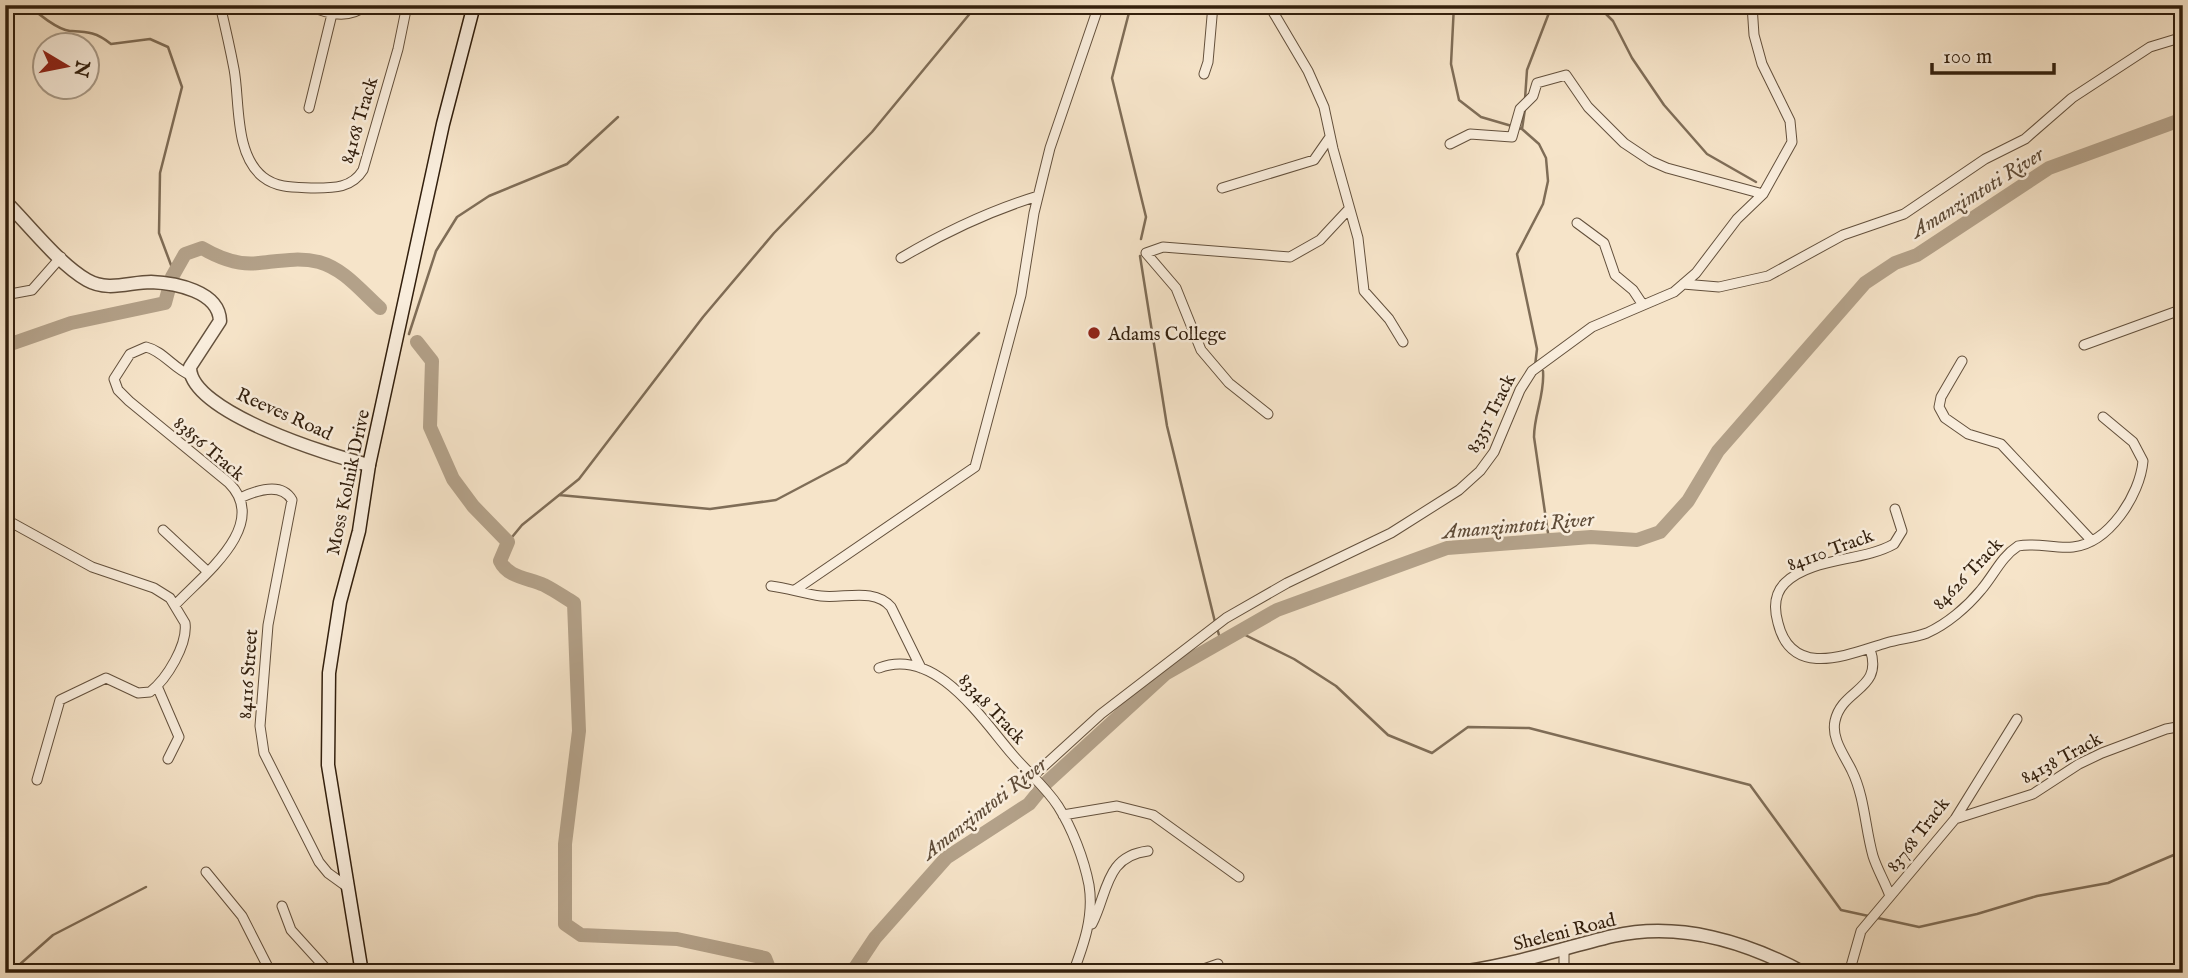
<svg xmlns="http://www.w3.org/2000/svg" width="2188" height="978" font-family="'IM FELL English',serif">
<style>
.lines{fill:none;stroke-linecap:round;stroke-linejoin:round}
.stream{stroke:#7f6d57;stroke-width:2.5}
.river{stroke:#b3a189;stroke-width:14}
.minor-casing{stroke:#63503c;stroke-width:11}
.tertiary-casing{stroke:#63503c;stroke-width:15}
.secondary-casing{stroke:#321f0d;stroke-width:15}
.minor{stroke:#f9eddc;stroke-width:9}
.tertiary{stroke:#f9eddc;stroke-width:12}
.secondary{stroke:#f9eddc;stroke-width:12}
.poi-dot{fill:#8f2418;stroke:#f9eddc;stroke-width:2.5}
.labels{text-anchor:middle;stroke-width:5;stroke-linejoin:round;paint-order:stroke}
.street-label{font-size:19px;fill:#321f0d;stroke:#f9eddc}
.poi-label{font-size:19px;fill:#321f0d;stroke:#f9eddc;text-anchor:start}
.water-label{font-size:21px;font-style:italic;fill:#5f4c38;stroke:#f9eddc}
</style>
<rect width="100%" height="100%" fill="#f6e4c9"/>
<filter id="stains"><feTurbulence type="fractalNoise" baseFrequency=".00286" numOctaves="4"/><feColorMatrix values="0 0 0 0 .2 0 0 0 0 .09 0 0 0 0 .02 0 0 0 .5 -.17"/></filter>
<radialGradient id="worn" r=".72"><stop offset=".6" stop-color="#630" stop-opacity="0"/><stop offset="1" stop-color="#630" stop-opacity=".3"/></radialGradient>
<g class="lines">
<path class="stream" d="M28 5C37 13 58 30 70 31 88 32 96 32 111 44L150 39 168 47 182 87 160 173 159 233 174 273
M1131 5 1112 78 1146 217 1141 239
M1454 5 1451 64 1459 100 1481 117 1522 129
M1597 5 1613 21 1632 58 1664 105 1707 154 1756 182
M1525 99 1527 70 1552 5
M1525 109 1522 129 1539 144 1546 158 1548 181 1543 204 1517 254 1537 349 1535 366
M1140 256 1167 426 1215 622
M409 334 436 251 457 217 489 196 567 164 618 117
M1543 371C1545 395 1534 414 1534 437L1549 540
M559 495 710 509 776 500 846 463 979 333
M508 542 522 525 579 479 703 317 774 233 872 132 977 5
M1217 628 1221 642
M1239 632 1294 659 1336 686 1388 735 1432 753 1468 727 1529 728 1750 785 1841 910 1919 927 1977 914 2037 896 2108 883 2183 851
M10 973 53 935 146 887"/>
<path class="river" d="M417 342 432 361 430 427 453 479 473 506 508 542 500 561C508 578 529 578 544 585 554 590 564 597 574 603L579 731 565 844V924L581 935 677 939 765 958 771 973
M5 346 71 323 165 303 172 277 185 254 202 248C219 258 238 266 259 263 279 261 299 257 319 262 344 269 361 291 380 308
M844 973 855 968 875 938 946 858 1029 804 1046 783 1165 674 1277 610 1447 548 1591 537 1637 540 1660 532 1688 501 1718 451 1865 283 1895 263 1917 255 2049 168 2183 119"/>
<defs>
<path id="minor" d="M220 5C225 26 230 48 234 69 240 101 234 154 263 177 278 189 297 187 315 188 334 188 352 188 363 170L398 49 407 5
M307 5C328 14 348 20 367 5
M1269 5 1308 71 1324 107 1333 149 1358 238 1364 291 1389 319 1403 342
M1204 74 1208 62 1213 5
M309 108 332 14
M1450 144 1470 134 1512 137 1520 109 1533 96 1537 83 1566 75 1588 107 1624 143 1651 161 1667 168 1763 194
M1222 188 1314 160 1330 137
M1577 223 1604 243 1615 275 1633 290 1643 305
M901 258C945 232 989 211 1038 196
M1683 284 1719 287 1768 276 1843 235 1904 214 1985 159 2025 139 2072 98 2150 47 2183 37
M5 295 32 290 61 257
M2084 345 2183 309
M1962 361 1941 397 1939 407 1945 418 1968 434 2001 444 2092 541
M1268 414 1229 383 1201 350 1176 288 1146 253 1163 247 1290 257 1320 240 1348 210
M240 498C255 491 281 481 292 500L268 625 260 726 264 753 319 862 328 873 346 886
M1895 509 1902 531 1894 544C1862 562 1812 557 1785 583 1774 594 1774 609 1778 623 1792 680 1849 654 1886 643 1899 639 1914 638 1927 633 1947 624 1967 607 1981 590 1994 575 2001 557 2018 546 2035 542 2055 549 2073 547 2109 543 2140 495 2143 461L2133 442 2103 417
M5 519 92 567 154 588 170 598 185 623C188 644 167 679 150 692L138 693 106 678 60 700 37 780
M163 530 207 571
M771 586C788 588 804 594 821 596 843 599 874 587 891 607L921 668
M795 590 975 467 1021 295 1034 213 1050 148 1099 5
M175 605C202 576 271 525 229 483L129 401 118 390 114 379 130 354 146 347C163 351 173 368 190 375
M1870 649C1884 690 1842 688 1835 721 1831 739 1845 756 1852 771 1865 798 1865 828 1873 856 1877 869 1885 882 1890 896
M879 668C935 646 981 718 1012 754 1027 772 1045 786 1058 806 1072 828 1084 859 1089 885 1094 916 1084 944 1073 973
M157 686 179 737 168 759
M1033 776 1101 714 1226 618 1287 583 1391 533 1459 490 1480 471 1494 452 1520 390 1532 371 1592 327 1674 292 1696 273 1737 219 1763 194 1792 142 1790 121 1762 64 1754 35 1752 5
M1063 815 1117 806 1153 815 1239 877
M1955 819 2033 794 2079 764 2102 753 2166 729 2183 726
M206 872 242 916 271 973
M282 906 291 930 330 973
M1092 924C1108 893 1105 856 1148 851
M1192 973 1218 964
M1564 973V951
M1849 973 1861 931 1955 819 2017 719"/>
<path id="tertiary" d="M5 201C29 225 59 264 87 280 108 292 130 282 151 282 175 283 219 291 220 321L190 367C189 412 331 456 369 465
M1452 973C1509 967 1558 949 1613 936 1679 921 1747 942 1804 973"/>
<path id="secondary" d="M362 973 328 765 329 673 340 602 359 531 369 465 443 124 474 5"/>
</defs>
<use href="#minor" class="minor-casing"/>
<use href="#tertiary" class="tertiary-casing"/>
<use href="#secondary" class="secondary-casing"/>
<use href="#minor" class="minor"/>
<use href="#tertiary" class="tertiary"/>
<use href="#secondary" class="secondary"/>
</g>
<circle class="poi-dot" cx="1094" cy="333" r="7"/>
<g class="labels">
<g class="street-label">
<text transform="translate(358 120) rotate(-73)" y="7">84168 Track</text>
<text transform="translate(285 413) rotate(24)" y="7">Reeves Road</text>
<text transform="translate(1490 413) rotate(-63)" y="7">83351 Track</text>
<text transform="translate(210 448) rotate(41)" y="7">83856 Track</text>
<text transform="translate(347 482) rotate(-78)" y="7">Moss Kolnik Drive</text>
<text transform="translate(1830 549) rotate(-20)" y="7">84110 Track</text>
<text transform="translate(1967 573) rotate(-46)" y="7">84626 Track</text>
<text transform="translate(247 674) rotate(-86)" y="7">84116 Street</text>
<text transform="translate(993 708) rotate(47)" y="7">83348 Track</text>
<text transform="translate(2061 757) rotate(-28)" y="7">84138 Track</text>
<text transform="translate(1917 834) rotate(-52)" y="7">83768 Track</text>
<text transform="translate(1564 931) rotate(-14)" y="7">Sheleni Road</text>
</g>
<g class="poi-label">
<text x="1108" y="340">Adams College</text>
</g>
<g class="water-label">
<text transform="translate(1977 192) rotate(-32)" y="7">Amanzimtoti River</text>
<text transform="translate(1518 525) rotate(-5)" y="7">Amanzimtoti River</text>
<text transform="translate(984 808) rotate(-38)" y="7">Amanzimtoti River</text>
</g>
</g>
<rect width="2188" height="978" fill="none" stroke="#f6e4c9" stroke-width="28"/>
<rect x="7" y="7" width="2174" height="964" fill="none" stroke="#321f0d" stroke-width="3.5"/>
<rect x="14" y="14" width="2160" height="950" fill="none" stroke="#321f0d" stroke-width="2"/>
<g transform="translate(66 66) rotate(100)"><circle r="33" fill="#f9eddc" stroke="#a99b89" stroke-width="2"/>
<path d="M0-5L12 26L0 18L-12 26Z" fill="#8f2418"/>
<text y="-10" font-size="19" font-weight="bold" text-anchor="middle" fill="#321f0d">N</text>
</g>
<path d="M1932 63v10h122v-10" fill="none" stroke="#321f0d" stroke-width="3.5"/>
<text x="1943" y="63" font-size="21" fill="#321f0d" stroke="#f9eddc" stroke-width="5" paint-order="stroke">100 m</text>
<rect width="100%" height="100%" filter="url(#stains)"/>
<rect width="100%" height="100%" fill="url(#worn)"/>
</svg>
